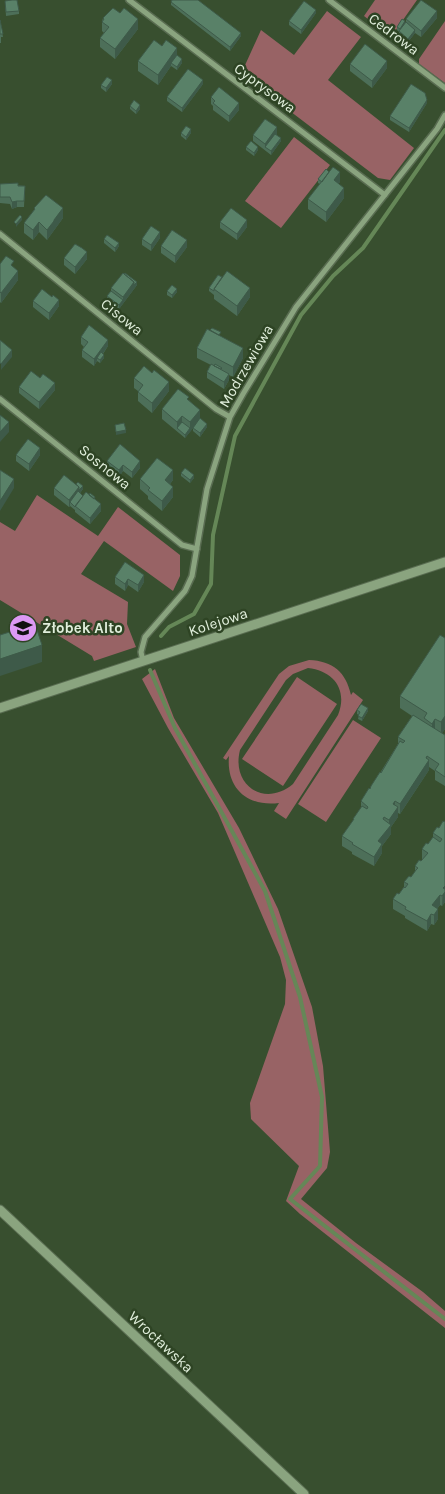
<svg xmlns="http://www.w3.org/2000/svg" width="445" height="1494" font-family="Karla,sans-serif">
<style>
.green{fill:#986365;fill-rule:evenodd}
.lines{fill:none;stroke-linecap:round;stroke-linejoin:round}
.stream{stroke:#658757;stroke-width:4}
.minor-casing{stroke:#596c51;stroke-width:8}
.tertiary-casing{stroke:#596c51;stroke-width:11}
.minor{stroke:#8aa47f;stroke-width:5}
.tertiary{stroke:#8aa47f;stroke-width:9}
.wall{fill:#4d6f59}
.shaded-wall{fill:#3e5a49}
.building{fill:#598168;stroke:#3e5a49}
.labels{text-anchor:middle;stroke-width:5;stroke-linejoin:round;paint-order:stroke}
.street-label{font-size:15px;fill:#e1efdc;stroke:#2e4424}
.poi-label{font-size:15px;font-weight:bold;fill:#e1efdc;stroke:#2e4424;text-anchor:start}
</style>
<rect width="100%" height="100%" fill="#384f2f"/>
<path class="green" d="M375 0H417L391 37 364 16Z
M327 11 361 37 328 80 414 148 390 180 378 178 241 74 261 30 294 55Z
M445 21V83L419 64V59Z
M294 137 330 165 281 228 245 201Z
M37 495 98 536 118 507 180 555V576L173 591 104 541 81 574 128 602 127 624 136 647 94 661 92 656 0 600V522L15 531Z
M309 660C333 661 346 672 351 695L353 692 363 700 286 819 274 811 279 803C247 807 226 788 229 756L226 760 223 758 279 674 289 666ZM308 668C334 671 348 690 338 715L293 784C264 808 231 785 240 750L286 680 293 674Z
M155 669 174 718 239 828 278 909 312 1007 323 1066 330 1152 327 1168 301 1199 356 1243 423 1292 445 1311V1328L300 1214 286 1201 299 1166 251 1119 250 1103 285 1004 286 980 280 957 218 813 168 728 142 679Z
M297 677 337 704 283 786 242 759Z
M353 720 381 738 326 822 298 804Z"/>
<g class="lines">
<path class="stream" d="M161 636 169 627 194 614 211 584 213 535 235 436 301 315 333 276 363 248 445 130
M150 670 175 728 265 891 300 997 322 1097 320 1166 290 1199 445 1319"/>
<defs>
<path id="minor" d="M129 0 385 195
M329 0 445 88
M0 234 216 409 230 417
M0 399 182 545 197 549
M143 661 141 652 145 637 185 591 192 576 207 489 230 417 243 394 296 307 437 129 445 115"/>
<path id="tertiary" d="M0 708 445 562
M0 1210 304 1494"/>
</defs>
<use href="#minor" class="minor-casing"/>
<use href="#tertiary" class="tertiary-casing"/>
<use href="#minor" class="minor"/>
<use href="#tertiary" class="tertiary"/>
</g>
<path class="wall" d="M5 1 19 11V14L6 16Z
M171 2 241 36 230 51 171 5Z
M316 13 301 34 289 25V21Z
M103 18 138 29 115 59 100 47V38L104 33 102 31V22Z
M437 18 421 37 415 33 408 42 399 35V32L397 30V27L403 26 406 22V19Z
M0 20 3 37H1V43H0Z
M177 56 182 63 177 70 171 66 158 85 138 71V61Z
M350 64 387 68 372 88 350 71Z
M112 84 106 92 101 88V85Z
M203 84 182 112 167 101V97Z
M211 97 239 110 229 122 213 110V106L211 104Z
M427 103 409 132 390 120V116Z
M130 106 140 109 136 114 130 109Z
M181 133H191L186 140 181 136Z
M277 134 276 135 281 141 271 155 253 141V135Z
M246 147 258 150 254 156 246 150Z
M318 179 340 182 338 184 344 198 326 222 308 209V199L320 184 318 183Z
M0 184 25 186 24 207H17L12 209 10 204 0 203Z
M34 208 63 218 47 240 39 232 33 240 24 233V223L34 210Z
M220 222 247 227 237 240 220 228Z
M160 238 151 251 142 245V239Z
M104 239 119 246 115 252 104 243Z
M161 246 187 247 175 263 161 253Z
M64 258 87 259 75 274 64 265Z
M0 264 14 268 18 280 1 303 0 302Z
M137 285 119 309 107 300V296L111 291V288Z
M209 288 250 297 237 316 214 299V295L209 291Z
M167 291 177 292 172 298 167 295Z
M52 297 59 306 49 320 33 307V301Z
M221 336 243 358 233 377 229 375V380L224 389 207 378V372L211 365 197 358V348Z
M81 337 108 346 103 354 104 358 100 363 97 361 94 366 82 357V350L84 347 81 344Z
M40 378 55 390 39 409 19 393V387Z
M134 378 169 391 152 413 138 401V391L134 388Z
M189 400 200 419 207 427 200 437 193 431V428L185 438 162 419V409Z
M16 455H40L29 471 16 461Z
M107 461 140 468 132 478 123 471 119 477 107 468Z
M181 473 194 478 190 483 181 476Z
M140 479 173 480 170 484 173 497 162 511 148 499V496L140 489Z
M54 488 83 489 80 493 83 496 95 500 101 511 90 524 75 512V510L70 506 69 507 54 495Z
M125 562 144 582 138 592 128 585 125 591 115 584V577Z
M445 638V729L442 733 445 735V786L435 780V771L429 767V770L400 814 398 813V817L391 827V834L382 846V853L374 866 352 854V852L342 846V836L353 821V819L361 808V801L370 789 398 744V737L412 716 400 708V696Z
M357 710 368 711 362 721 358 719 359 715 357 714Z
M445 821V902L442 906 440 905 437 909 438 919 434 925 431 924 427 931 405 918V916L393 909V899L399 894 404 887V882L411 877 415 872V866L423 859H422V849L428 844 433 838V833L439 828Z"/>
<path class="shaded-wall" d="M316 10V13L301 34V30Z
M437 11V18L421 37V31Z
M138 19V29L115 59V49Z
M405 21V24L400 32V29Z
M415 30V33L408 42V39Z
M241 33V36L230 51V47Z
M177 48V58L171 63V66L158 85V75Z
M182 59V63L177 70V67Z
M387 61V68L372 88V81Z
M112 80V84L106 92V88Z
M203 80V84L182 112V108Z
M427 100V103L409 132V128Z
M239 103V110L229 122V116Z
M140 105V109L136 114V111Z
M277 127V134L267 148 265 147V144Z
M191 129V133L186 140V137Z
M281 138V141L271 155V151Z
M258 147V150L254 156V153Z
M340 172V182L334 190V180Z
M344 188V198L326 222V212Z
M17 201V207L12 209V202Z
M63 208V218L47 240V230L54 220Z
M22 217V220L16 227V224Z
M247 220V227L237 240V234Z
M39 222V232L33 240V230Z
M160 232V238L151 251V245Z
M187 240V247L175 263V256Z
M119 243V246L115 252V248Z
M87 252V259L75 274V267Z
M18 271V280L1 303V293Z
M134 282H137V285L119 309V305L123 300V297Z
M250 288V297L237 316V306Z
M177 289V292L172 298V295Z
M59 300V306L49 320V313Z
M108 340V346L99 359 97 358V361L94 366V359Z
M243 348V358L233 377V367Z
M12 350V357L1 370V364Z
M104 355V358L100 363V360Z
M229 374V380L224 389V382Z
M169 382V391L152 413V403Z
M55 383V390L39 409V402Z
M200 410V420L185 438V435L190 428V422Z
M182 416V425L177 428V422Z
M9 422V432L0 442V432Z
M207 424V427L200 437V433Z
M126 430V433L116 435V432Z
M40 448V455L29 471V464Z
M140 461V468L132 478V472Z
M123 465V471L119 477V470Z
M173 470V480L165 490V480Z
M194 475V478L190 483V480Z
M14 479V488L0 511V501Z
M83 486V489L79 494V490Z
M79 487V494L70 502V506L69 507V500Z
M173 487V497L162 511V501Z
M101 504V511L90 524V518Z
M144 575V582L138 592V585Z
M128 579V585L125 591V584Z
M42 645V662L0 676V659Z
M368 708V711L362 721V718Z
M445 716V729L441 735V722Z
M435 719V731L432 737V724Z
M427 756V763L429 760V770L400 814V804Z
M395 801V811L398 807V817L391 827V834L382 846V853L374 866V857L378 841 389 827V820L393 804Z
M445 886V902L442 906 443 888Z
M440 895V905L432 915V905Z
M438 909V919L434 925V915Z
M431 914V924L427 931V921Z"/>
<path class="building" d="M12 0H17L19 11 6 12 5 1Z
M172 0H198L241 33 230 47 171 2Z
M421 0 437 11 421 31 406 19Z
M304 1 316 10 301 30 289 21Z
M113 8 120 13 124 8 138 19 115 49 100 38 109 27 102 22 104 19 103 18Z
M402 19 405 21 400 29 397 27Z
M0 20 3 34H0Z
M406 22 415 30 408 39 399 31Z
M154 40 162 46 166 40 177 48 158 75 138 61Z
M365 44 387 61 372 81 350 64Z
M177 55 182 59 177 67 171 63Z
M188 69 203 80 182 108 167 97Z
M107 77 112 80 106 88 101 85Z
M411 84 425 93 427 100 409 128 390 116Z
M219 87 239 103 229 116 213 103 215 101 211 97Z
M134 100 140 105 136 111 130 106Z
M265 119 277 127 265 144 253 135Z
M186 126 191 129 186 137 181 133Z
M275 134 281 138 271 151 265 147Z
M251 141 258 147 254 153 246 147Z
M333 167 340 172 334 180 344 188 326 212 308 199Z
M326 169 329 172 322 182 318 179Z
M18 183V186H25L24 201H17L12 202 10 197H0V184Z
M46 195 63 208 54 220V221L47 230 39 222 33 230 24 223 35 209 34 208Z
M231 208 247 220 237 234 220 222Z
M20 215 22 217 16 224 14 222Z
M151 226 160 232 151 245 142 239Z
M172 230 187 240 175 256 161 246Z
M107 235 119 243 115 248 104 239Z
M75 244 82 248 87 252 75 267 64 258Z
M6 256 14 261 11 265 18 271 1 293 0 292V264Z
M227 271 250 288 237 306 214 289Z
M123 273 134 282 123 297 111 288Z
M125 273 137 282 134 285V282L124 274Z
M218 275 222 277 214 289V291L209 288Z
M172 285 177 289 172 295 167 291Z
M42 289 52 297 53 295 59 300 49 313 33 301Z
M111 291 123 300 119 305 107 296Z
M89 325 108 340 94 359 82 350 88 342 81 337Z
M212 328 221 332 219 335 210 330Z
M207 329 243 348 233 367 197 348Z
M0 340 12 350 1 364 0 363Z
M101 352 104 355 100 360 97 358Z
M211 364 229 374 224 382 207 372Z
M215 364 222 368 221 369 214 366Z
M144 366 152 373 154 370 169 382 152 403 138 392 143 385 134 378Z
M31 371 40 378 43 374 55 383 39 402 19 387Z
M178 389 189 397 187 399 200 410 190 422 182 416 177 422 162 409Z
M0 415 9 422 0 432Z
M200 418 207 424 200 433 193 428Z
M182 422 190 428 185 435 177 428Z
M124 423 126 430 116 432 115 425Z
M28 439 40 448 29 464 16 455Z
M120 444 140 461 132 472 123 465 119 470 107 461Z
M157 458 173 470 165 480 173 487 162 501 148 490 150 488 140 479Z
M185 468 194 475 190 480 181 473Z
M0 470 14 479 0 501Z
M64 475 79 487 69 500 54 488Z
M78 482 83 486 79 490V487L76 484Z
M78 491 83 496 75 507 70 502Z
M86 492 101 504 90 518 75 506Z
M90 493 95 497 94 499 89 495Z
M125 562 144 575 138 585 128 579 125 584 115 577Z
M35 624 42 645 0 659V635Z
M440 635 445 638V716L441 722 435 719 432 724 424 718 427 713 400 696Z
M361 704 368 708 362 718 358 716 360 712 357 710Z
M413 715 445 735V777L435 770 439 764 427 756 426 758 429 760 400 804 395 801 393 804 398 807 389 820 384 817 383 819 391 825 378 841 382 844 374 857 352 844 353 843 342 836 354 819H353L362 806 367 809 368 807 361 801 369 788 370 789 371 786 380 772 381 773 400 741 403 743 405 741 398 737Z
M443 821 444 822 445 821V886L443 888 445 889V892L442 896 440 895 432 905 438 909 434 915 431 914 427 921 405 909 406 907 393 899 397 893 399 894 404 887 405 888 408 884 404 882 409 876 411 877 416 870 418 868 415 866 419 860 421 861 428 853 422 849 426 843 428 844 433 837 440 842 442 839 433 833 437 827 439 828Z"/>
<defs>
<symbol id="school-disc" viewBox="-11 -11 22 22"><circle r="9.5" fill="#dc99f4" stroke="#2e4424"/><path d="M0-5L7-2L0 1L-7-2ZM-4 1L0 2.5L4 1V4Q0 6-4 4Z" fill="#111"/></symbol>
</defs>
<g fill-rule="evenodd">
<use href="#school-disc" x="7" y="612" width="32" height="32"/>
</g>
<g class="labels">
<g class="street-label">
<text transform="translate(394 34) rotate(37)" y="5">Cedrowa</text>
<text transform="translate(265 88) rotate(37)" y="5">Cyprysowa</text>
<text transform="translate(122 317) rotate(39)" y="5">Cisowa</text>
<text transform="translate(246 366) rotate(-60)" y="5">Modrzewiowa</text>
<text transform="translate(105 467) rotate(39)" y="5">Sosnowa</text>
<text transform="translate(218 622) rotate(-18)" y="5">Kolejowa</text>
<text transform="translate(161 1342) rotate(43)" y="5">Wrocławska</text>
</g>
<g class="poi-label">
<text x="42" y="633">Żłobek Alto</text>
</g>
</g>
</svg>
